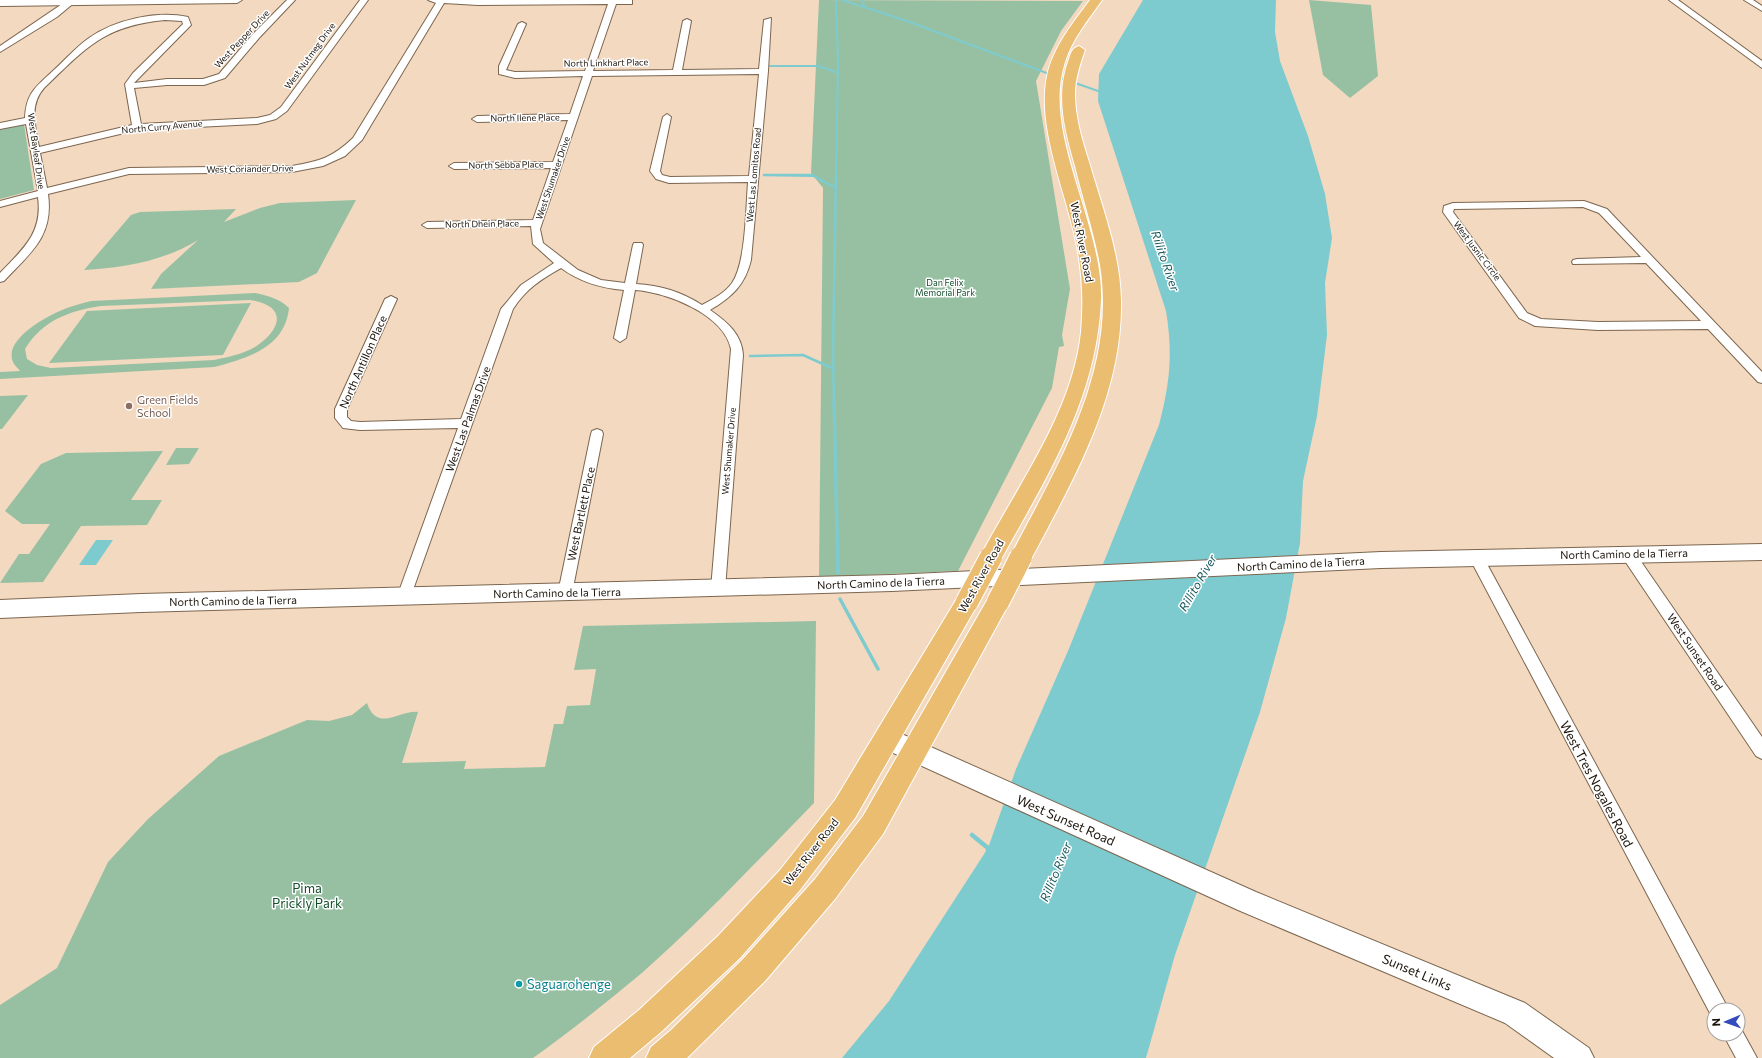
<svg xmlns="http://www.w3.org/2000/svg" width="1762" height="1058" font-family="Commissioner,sans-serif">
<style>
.green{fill:#97c0a3;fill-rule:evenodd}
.water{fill:#7ecbcf}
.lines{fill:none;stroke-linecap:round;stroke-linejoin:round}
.stream-far3{stroke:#7ecbcf;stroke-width:2}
.stream-far2{stroke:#7ecbcf;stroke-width:2.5}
.stream-far1{stroke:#7ecbcf;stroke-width:3.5}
.stream{stroke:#7ecbcf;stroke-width:4.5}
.street-casing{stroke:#7c664f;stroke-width:2}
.secondary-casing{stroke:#7c664f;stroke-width:2}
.primary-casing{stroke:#fff;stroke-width:2}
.street{fill:#fff;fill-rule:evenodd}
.secondary{fill:#fff;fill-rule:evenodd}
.primary{fill:#ebbd71;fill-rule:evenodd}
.primary-bridge-casing{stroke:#fff;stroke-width:24;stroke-linecap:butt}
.primary-bridge{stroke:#ebbd71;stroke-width:22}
.education-dot{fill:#8d6e63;stroke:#fff;stroke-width:1.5}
.culture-dot{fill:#0f9aa8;stroke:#fff;stroke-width:1.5}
.labels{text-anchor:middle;stroke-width:3;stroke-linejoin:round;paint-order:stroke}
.far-street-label{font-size:9px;fill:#1c140b;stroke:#fff}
.far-park-label{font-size:9px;fill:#114d2a;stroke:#fff}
.street-label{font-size:11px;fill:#1c140b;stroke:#fff}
.education-label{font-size:11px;fill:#785e54;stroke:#fff;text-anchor:start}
.water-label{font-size:12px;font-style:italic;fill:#16585c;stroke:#fff}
.near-street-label{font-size:13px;fill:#1c140b;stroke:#fff}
.near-park-label{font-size:13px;fill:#114d2a;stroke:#fff}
.near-culture-label{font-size:13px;fill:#0d838f;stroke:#fff;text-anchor:start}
</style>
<rect width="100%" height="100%" fill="#f3d9c0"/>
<path class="green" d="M819 0 1083 1 1061 31 1036 81 1070 289 1062 335 1064 346 1059 347 1052 388 958 571 819 577 823 188 811 173Z
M1309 0 1371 5 1378 76 1350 98 1323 75Z
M24 124 34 190 0 199V129Z
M356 200 317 273 299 282 151 289 161 274 198 240C164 261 123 268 84 270L131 215 140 212 236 209 224 222 260 208 280 203Z
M255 293C269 296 278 298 289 308 285 348 247 358 214 367L0 379V372L20 371C19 369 16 367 14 364 0 340 50 314 67 308 75 305 83 303 91 301ZM250 300C287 305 283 329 255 347 243 354 228 357 214 360L51 368 37 365 27 359 25 349C43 320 69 311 101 306Z
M251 303 223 355 49 363 87 311Z
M28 395 2 429H0V396Z
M176 448H199L189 464 166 465Z
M163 451 131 500H162L147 525 81 526 43 582 0 583 19 554H29L50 524H22L5 511 41 464 66 453Z
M816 621 814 803C758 860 703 919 643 972 607 1002 571 1031 533 1058H0V1005L57 968 108 862 148 819 219 756 307 720 329 721 352 715 367 703C377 733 400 710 418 712L402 763 466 761 464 769 545 767 554 724H563L567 706 590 705 596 669 574 670 583 626Z"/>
<path class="water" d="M1143 0H1276L1275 32 1280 61 1308 136 1325 194 1332 238 1325 283 1327 335 1317 416 1303 481 1300 543 1286 618 1260 712 1175 955 1146 1058H842L889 1001 988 848 1016 769 1068 651 1159 425C1170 383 1173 354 1166 311L1098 101 1099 74Z
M96 540H113L96 565H79Z"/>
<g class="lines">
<path class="stream-far3" d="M836 0 838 64 836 176
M842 0 904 20 1052 75
M863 0 864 7
M770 66H819L838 73
M1058 77 1101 92
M764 175 813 176"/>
<path class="stream-far2" d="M764 175H812L836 188
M750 356 803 355 834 369
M834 401 833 353 836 175"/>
<path class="stream-far1" d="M834 400 838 573
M840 599 878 669"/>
<path class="stream" d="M972 835 988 848V853"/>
<defs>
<path id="street" d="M68 0 75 2 57 17 0 52V46Z
M287 0H295L259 38 225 78 204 85H167L134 88 141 124 257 118 270 115 281 107 360 0H368L287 111 276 119 257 124 137 130 40 153 47 188 129 168 292 166C320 161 332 158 353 138L436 3 428 0H632V4H616L593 71 673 70 683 21 687 19 691 21 682 70 759 69 764 20 771 18 768 71 751 260C745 285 732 297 710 310 726 321 742 334 743 355L725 589 723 593 718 595 713 593 711 589 731 349C724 314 666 292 635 290L626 338 620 342 614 338 624 290C600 288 580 282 561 268 541 279 525 290 513 309L409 601 404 603 399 601 397 597 458 428 360 430 343 428 335 418V409L385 299 391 296 397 299 347 409V417L351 421 360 422 461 419 501 309 521 285 554 263 533 244 531 226 427 228 422 225 427 222 533 220 551 168 454 169 449 166 454 163 553 162 568 120 477 122 472 119 477 116 570 114 583 76 515 78 499 74V66L518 24 522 22 526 24 506 70 515 72 585 71 608 4 478 5 444 3 362 140 345 156 323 166 292 172 129 174 48 194C54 237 30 253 4 281L0 282V273C23 249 43 233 38 197L0 207V201L38 191 26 124 0 129V123L25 118C26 92 37 86 55 69 66 59 76 47 89 38 114 20 157 10 188 17L191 25 134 83 167 79H203L219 74 253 34ZM165 20 182 21 183 24 133 73 125 84 132 125 39 147C35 127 29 105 44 88 86 48 103 26 165 20ZM759 74 749 176 670 177 662 175 660 171 671 117 667 114 663 117 650 171 656 179 669 183 748 182C746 207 746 263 732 283 725 293 713 299 702 305 682 292 660 285 636 284L643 245 642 243H634L633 245 625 283 601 280 578 270 543 243 540 229 592 76Z
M1669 0H1678L1762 61V68Z
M1744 0H1753L1762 6V11Z
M1584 201 1607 209 1762 372V383L1758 382 1708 329 1598 330 1535 326 1519 318 1443 212 1444 206 1453 203ZM1583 207 1599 213 1641 257 1577 259 1573 260 1572 262 1573 264 1646 263 1701 321 1598 322 1541 319 1527 313 1453 212 1454 209Z
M597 429 602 431 603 434 572 593 570 597 565 599 560 597 558 593 591 434 592 431Z
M1628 548 1633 550 1762 737V759L1756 756 1623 558 1621 554 1623 550Z
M1476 551 1481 553 1729 1010H1714V1018L1712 1017 1469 557 1471 553Z
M1738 1026 1740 1027 1757 1058H1736L1723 1034H1738Z"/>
<path id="secondary" d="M0 0H242L237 3 0 6Z
M1762 544V560L1381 568 892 591 141 612 0 618V600L141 594 892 575 1381 552Z
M886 727 1256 892 1525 1003 1589 1048 1594 1058H1554L1505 1023 1238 910 878 746 874 738 878 730Z"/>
<path id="primary" d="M1090 0H1102C1088 20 1072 39 1065 62 1041 134 1104 225 1101 301 1096 401 1046 478 999 563L991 566 983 563 980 557C1016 488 1073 412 1081 332 1084 298 1082 266 1074 233 1063 185 1037 125 1047 76 1053 47 1073 23 1090 0Z
M1079 46 1085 50C1080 64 1075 79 1075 94 1075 117 1082 140 1089 162 1102 207 1120 253 1121 300 1123 395 1072 482 1029 563L1021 566 1013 563 1010 557C1057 466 1117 372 1100 265 1094 232 1083 199 1075 166 1065 130 1055 96 1069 59 1071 53 1072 48 1079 46Z
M967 592 975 595 979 602 975 609 855 818 800 890 740 958 661 1032 630 1058H589L594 1047 639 1010 718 936 780 870 835 800 959 595Z
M998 592 1006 595 1010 602 1006 609 883 834 835 899 765 981 687 1058H646L651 1047 671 1030 743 959 815 879 863 816 990 595Z"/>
</defs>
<use href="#street" class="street-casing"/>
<use href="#secondary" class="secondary-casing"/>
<use href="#primary" class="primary-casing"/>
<use href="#street" class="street"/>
<use href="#secondary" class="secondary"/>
<use href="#primary" class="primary"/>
<defs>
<path id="primary-bridge" d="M967 602 991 557
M998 602 1021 557"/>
</defs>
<use href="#primary-bridge" class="primary-bridge-casing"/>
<use href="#primary-bridge" class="primary-bridge"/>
</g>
<circle class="education-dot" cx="129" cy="406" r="4"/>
<circle class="culture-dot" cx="519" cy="984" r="4"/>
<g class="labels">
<g class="far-street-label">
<text transform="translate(242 39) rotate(-47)" y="3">West Pepper Drive</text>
<text transform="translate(310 56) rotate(-54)" y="3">West Nutmeg Drive</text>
<text transform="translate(606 63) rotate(-1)" y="3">North Linkhart Place</text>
<text transform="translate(525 118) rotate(-1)" y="3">North Ilene Place</text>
<text transform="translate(162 127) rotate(-5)" y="3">North Curry Avenue</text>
<text transform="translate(36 151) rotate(82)" y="3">West Bayleaf Drive</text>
<text transform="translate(506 165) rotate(-1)" y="3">North Sebba Place</text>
<text transform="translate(250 169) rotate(-1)" y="3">West Coriander Drive</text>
<text transform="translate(754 175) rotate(-85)" y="3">West Las Lomitos Road</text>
<text transform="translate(553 178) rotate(-71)" y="3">West Shumaker Drive</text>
<text transform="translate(482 224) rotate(-1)" y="3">North Dhein Place</text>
<text transform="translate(1477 251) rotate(53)" y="3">West Jusnic Circle</text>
<text transform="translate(729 451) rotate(-85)" y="3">West Shumaker Drive</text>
</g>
<g class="far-park-label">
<text x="945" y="286">Dan Felix<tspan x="945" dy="10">Memorial Park</tspan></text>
</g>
<g class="street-label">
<text transform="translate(1082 242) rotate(79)" y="4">West River Road</text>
<text transform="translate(363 362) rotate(-66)" y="4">North Antillon Place</text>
<text transform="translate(468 419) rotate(-70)" y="4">West Las Palmas Drive</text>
<text transform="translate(581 514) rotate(-78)" y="4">West Bartlett Place</text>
<text transform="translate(1624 554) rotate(-1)" y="4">North Camino de la Tierra</text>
<text transform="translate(1301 564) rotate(-3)" y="4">North Camino de la Tierra</text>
<text transform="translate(981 576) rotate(-61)" y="4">West River Road</text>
<text transform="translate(881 583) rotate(-2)" y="4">North Camino de la Tierra</text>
<text transform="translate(557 593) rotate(-1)" y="4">North Camino de la Tierra</text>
<text transform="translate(233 601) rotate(-1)" y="4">North Camino de la Tierra</text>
<text transform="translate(1695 652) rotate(56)" y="4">West Sunset Road</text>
<text transform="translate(811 852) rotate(-52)" y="4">West River Road</text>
</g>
<g class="education-label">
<text x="137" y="404">Green Fields<tspan x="137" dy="13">School</tspan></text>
</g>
<g class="water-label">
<text transform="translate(1165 261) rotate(71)" y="4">Rillito River</text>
<text transform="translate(1198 583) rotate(-60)" y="4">Rillito River</text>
<text transform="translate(1056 872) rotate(-67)" y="4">Rillito River</text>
</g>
<g class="near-street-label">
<text transform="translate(1597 784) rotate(62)" y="5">West Tres Nogales Road</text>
<text transform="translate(1066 820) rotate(24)" y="5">West Sunset Road</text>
<text transform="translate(1417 972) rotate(23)" y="5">Sunset Links</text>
</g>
<g class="near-park-label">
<text x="307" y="893">Pima<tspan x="307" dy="15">Prickly Park</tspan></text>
</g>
<g class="near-culture-label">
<text x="527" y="989">Saguarohenge</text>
</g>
</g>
<g transform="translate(1726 1022) rotate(268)"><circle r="19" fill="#ffffff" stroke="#a4a19d"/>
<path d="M0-3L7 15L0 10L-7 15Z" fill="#354abc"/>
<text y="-6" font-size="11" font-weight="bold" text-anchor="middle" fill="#1c140b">N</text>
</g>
</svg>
